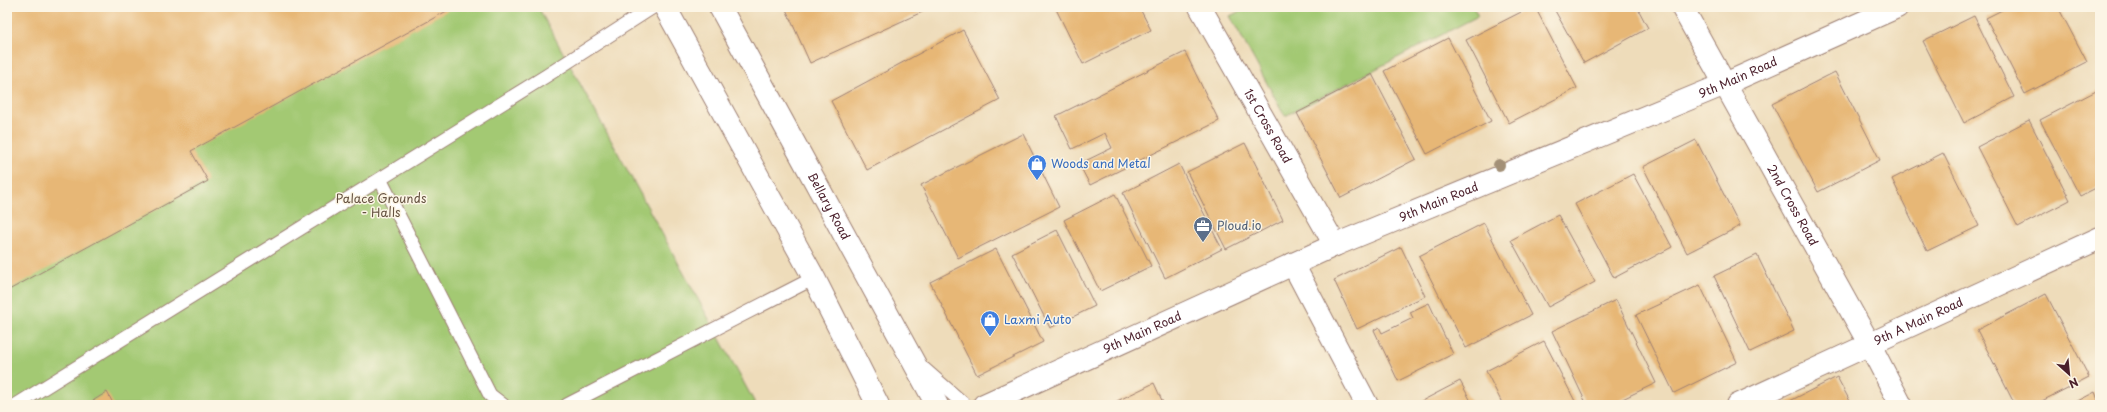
<svg xmlns="http://www.w3.org/2000/svg" width="2107" height="412" font-family="'Playpen Sans',sans-serif">
<style>
.green{fill:#a3c973;stroke:#76744f}
.building{fill:#e7b776}
.lines{fill:none;stroke-linecap:round;stroke-linejoin:round}
.lane-casing{stroke:#9c7e72;stroke-width:15}
.street-casing{stroke:#9c7e72;stroke-width:24}
.primary-casing{stroke:#9c7e72;stroke-width:24}
.lane{stroke:#fff;stroke-width:13}
.street{stroke:#fff;stroke-width:22}
.primary{stroke:#fff;stroke-width:22}
.tree{fill:#a39077}
.labels{text-anchor:middle;stroke-width:3;stroke-linejoin:round;paint-order:stroke}
.street-label{font-size:12px;fill:#4a1f2b;stroke:#fcf5e5}
.shop-label{font-size:12px;fill:#366cbe;stroke:#fcf5e5;text-anchor:start}
.park-label{font-size:12px;fill:#655241;stroke:#fcf5e5}
.service-label{font-size:12px;fill:#4e5e75;stroke:#fcf5e5;text-anchor:start}
</style>
<rect width="100%" height="100%" fill="#fcf5e5"/>
<filter id="ink" filterUnits="userSpaceOnUse"><feTurbulence type="fractalNoise" baseFrequency=".025" numOctaves="2"/><feDisplacementMap in="SourceGraphic" scale="8" xChannelSelector="R" yChannelSelector="G"/><feConvolveMatrix kernelMatrix="1 2 1 2 8 2 1 2 1" color-interpolation-filters="sRGB"/></filter>
<filter id="wash" filterUnits="userSpaceOnUse"><feTurbulence type="fractalNoise" baseFrequency=".012" numOctaves="4" result="noise"/><feDisplacementMap in="SourceGraphic" scale="16" xChannelSelector="R" yChannelSelector="G"/><feGaussianBlur stdDeviation="0.9" result="paint"/><feColorMatrix in="noise" values="0 0 0 0 0 0 0 0 0 0 0 0 0 0 0 0 0 1.4 0 .05"/><feComposite in="paint" operator="in"/></filter>
<g filter="url(#wash)">
<rect width="100%" height="100%" fill="#eedcba"/>
<path class="green" d="M7 7H538L756 405H7Z
M1248 7H1473L1478 16 1285 116 1230 16Z"/>
<g id="blocks">
<path class="building" d="M7 7H454L191 151 208 181 7 291Z
M785 7H933L810 63Z
M972 7H985L975 12Z
M1055 7H1139L1151 30 1083 64Z
M1531 7H1535L1577 88 1509 123 1466 40Z
M1553 7H1637L1648 28 1584 63Z
M2008 7H2058L2087 62 2025 94 1986 18Z
M1974 16 2014 97 1964 123 1923 41Z
M963 30 1000 100 867 170 831 101Z
M1448 38 1491 121 1427 154 1384 71Z
M1185 52 1219 121 1090 185 1079 164 1112 148 1105 133 1072 149 1056 116Z
M1835 72 1880 160 1818 192 1772 104Z
M1372 74 1416 159 1341 198 1297 113Z
M2100 89V186L2080 196 2040 120Z
M2029 120 2070 200 2018 227 1977 147Z
M1023 134 1059 207 958 258 921 185Z
M1696 140 1740 226 1687 253 1643 167Z
M1245 143 1283 220 1226 249 1187 172Z
M1943 153 1979 226 1927 251 1892 179Z
M1179 164 1222 249 1165 278 1123 193Z
M1633 174 1672 247 1614 278 1575 204Z
M1115 194 1151 266 1100 291 1064 220Z
M1558 215 1595 282 1548 307 1511 240Z
M1484 223 1531 315 1466 348 1419 256Z
M1057 230 1095 306 1050 328 1012 253Z
M1401 247 1425 296 1357 329 1334 280Z
M996 249 1043 342 977 375 930 282Z
M1757 255 1794 331 1750 352 1714 276Z
M1700 285 1737 362 1674 393 1636 315Z
M2046 294 2089 377 2034 405H2015L1977 330Z
M1616 300 1656 383 1610 405H1587L1552 331Z
M1429 303 1453 354 1398 381 1374 330 1379 327 1382 333 1413 318 1410 312Z
M1544 341 1577 405H1503L1486 371Z
M1837 377 1852 405H1782Z
M1460 381 1473 405H1414Z
M1154 383 1164 405H1109Z
M107 392 114 405H86Z
M2095 392 2100 405H2070Z"/>
</g>
</g>
<g filter="url(#ink)">
<use href="#blocks" fill-opacity="0" stroke="#9c7e72" stroke-width="1"/>
<g class="lines">
<defs>
<path id="lane" d="M380 179 490 395 503 405
M924 369 965 405
M16 405 546 76 653 7
M567 405 814 278"/>
<g id="street">
<path id="s1" d="M1200 7 1335 245"/>
<path id="s2" d="M1682 7 1870 345 1901 405"/>
<path d="M1293 264 1367 405"/>
<path id="s3" d="M984 405 1335 245 1725 84 1897 7"/>
<path id="s4" d="M1738 405 2100 238"/>
</g>
<g id="primary">
<path d="M665 7 814 278 878 405"/>
<path id="s5" d="M720 7 937 405"/>
</g>
</defs>
<use href="#lane" class="lane-casing"/>
<use href="#street" class="street-casing"/>
<use href="#primary" class="primary-casing"/>
<use href="#lane" class="lane"/>
<use href="#street" class="street"/>
<use href="#primary" class="primary"/>
</g>
<circle class="tree" cx="1499" cy="165" r="6"/>
</g>
<defs>
<symbol id="shop-pin" viewBox="-11 -11 22 30"><path d="M0 17L-7.5 6A9.5 9.5 0 1 1 7.5 6Z" fill="#3f7fe0" stroke="#fcf5e5"/><path d="M-5-2.5h2.3a2.7 3.5 0 0 1 5.4 0H5L5.5 6h-11ZM-1.5-2.5h3a1.5 2.3 0 0 0-3 0Z" fill="#fff"/></symbol>
<symbol id="office-pin" viewBox="-11 -11 22 30"><path d="M0 17L-7.5 6A9.5 9.5 0 1 1 7.5 6Z" fill="#5c6f8a" stroke="#fcf5e5"/><path d="M-6-3h4V-5.5h4V-3h4V5H-6ZM-1-4.5V-3h2v-1.5ZM-6 0V1H6V0Z" fill="#fff"/></symbol>
</defs>
<g fill-rule="evenodd">
<use href="#shop-pin" x="1026" y="153" width="22" height="30"/>
<use href="#office-pin" x="1192" y="215" width="22" height="30"/>
<use href="#shop-pin" x="979" y="309" width="22" height="30"/>
</g>
<g class="labels">
<g class="street-label">
<text dy="4" stroke="none"><textPath href="#s3" startOffset="822">9th Main Road</textPath></text>
<text dy="4" stroke="none"><textPath href="#s1" startOffset="137">1st Cross Road</textPath></text>
<text dy="4" stroke="none"><textPath href="#s3" startOffset="498">9th Main Road</textPath></text>
<text dy="4" stroke="none"><textPath href="#s2" startOffset="227">2nd Cross Road</textPath></text>
<text dy="4" stroke="none"><textPath href="#s5" startOffset="227">Bellary Road</textPath></text>
<text dy="4" stroke="none"><textPath href="#s4" startOffset="199">9th A Main Road</textPath></text>
<text dy="4" stroke="none"><textPath href="#s3" startOffset="174">9th Main Road</textPath></text>
</g>
<g class="shop-label">
<text x="1051" y="168">Woods and Metal</text>
<text x="1004" y="324">Laxmi Auto</text>
</g>
<g class="park-label">
<text x="381" y="203">Palace Grounds<tspan x="381" dy="14">- Halls</tspan></text>
</g>
<g class="service-label">
<text x="1217" y="230">Ploud.io</text>
</g>
</g>
<rect width="2107" height="412" fill="none" stroke="#fcf5e5" stroke-width="24"/>
<g transform="translate(2069 374) rotate(153)" stroke="#fcf5e5" stroke-width="3" paint-order="stroke">
<path d="M0-3L7 15L0 10L-7 15Z" fill="#4a1f2b"/>
<text y="-6" font-size="11" font-weight="bold" text-anchor="middle" fill="#4a1f2b">N</text>
</g>
</svg>
